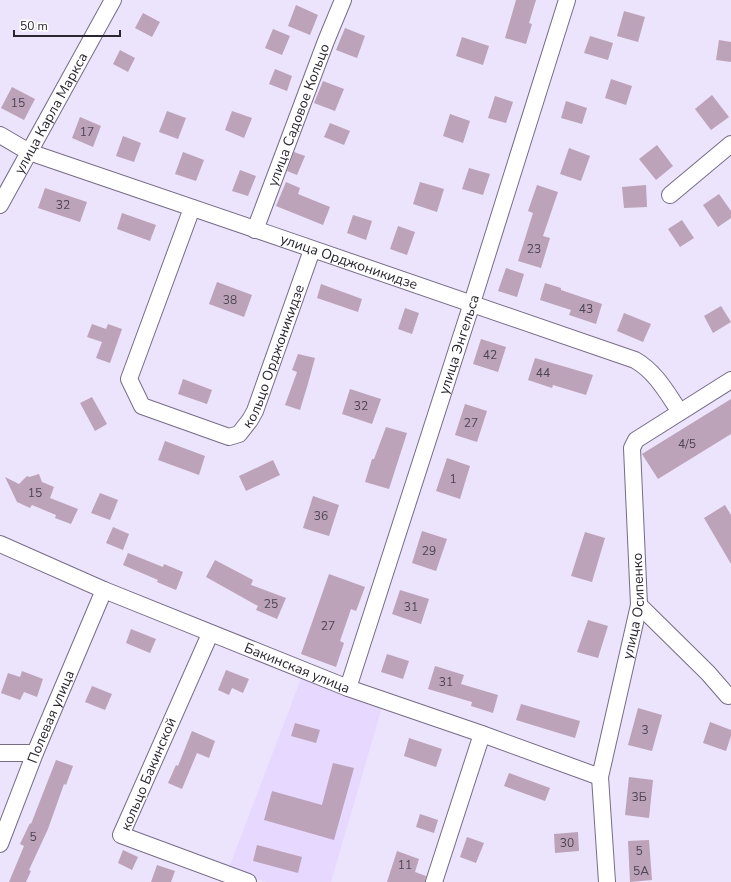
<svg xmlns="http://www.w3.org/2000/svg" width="731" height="882" font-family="'Nunito Sans',sans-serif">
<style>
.built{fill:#e6d8fe}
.building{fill:#bca3b9}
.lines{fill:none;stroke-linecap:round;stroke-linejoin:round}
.street-casing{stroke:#766c87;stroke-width:18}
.street{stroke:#fff;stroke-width:16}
.labels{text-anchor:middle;stroke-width:3;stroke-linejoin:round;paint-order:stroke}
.number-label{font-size:12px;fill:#4e4553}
.street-label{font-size:14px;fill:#2a2631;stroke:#fff}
</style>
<rect width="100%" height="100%" fill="#ece3fc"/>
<path class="built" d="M302 676 382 707 331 882H266L229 868Z"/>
<path class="building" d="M516 0H536L529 23 532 24 526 44 505 38Z
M296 5 318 15 310 35 288 26Z
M624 11 645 17 638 42 617 36Z
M143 13 160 22 152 37 135 28Z
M345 28 365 36 357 58 336 50Z
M273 29 290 36 282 55 265 48Z
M590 36 613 43 608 60 584 53Z
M462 37 489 46 483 65 456 56Z
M719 40 731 42V62L716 60Z
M120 50 135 58 128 72 113 64Z
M275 69 292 76 287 91 269 84Z
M611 79 632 86 626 105 605 98Z
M323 81 344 89 335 111 314 103Z
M12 87 35 99 24 120 1 108Z
M712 95 729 117 711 130 695 109Z
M495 96 513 102 506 123 488 118Z
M566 101 587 108 582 124 561 118Z
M167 111 186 118 178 139 159 132Z
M232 111 252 118 244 138 225 130Z
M450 114 470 121 463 143 443 136Z
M80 117 101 126 93 147 72 138Z
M330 123 350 131 344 145 324 137Z
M123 136 141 143 134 162 116 156Z
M657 145 673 166 656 180 639 159Z
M569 148 590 156 581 181 560 174Z
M183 152 204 160 196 181 175 174Z
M294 152 305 156 297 175 287 171Z
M469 168 490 174 483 195 462 189Z
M240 170 256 176 248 196 232 191Z
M286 182 300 188 298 194 330 207 323 225 276 206Z
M420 182 444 189 437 212 413 204Z
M537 185 558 192 543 236 550 238 541 268 518 261 533 213 528 211Z
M646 185 647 207 624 208 622 187Z
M45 188 87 202 80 222 38 208Z
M719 194 731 211V218L718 227 703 205Z
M122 213 156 225 150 241 117 229Z
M353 215 372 221 366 240 347 233Z
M682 220 694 238 680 247 668 229Z
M398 226 415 232 407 255 390 249Z
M506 268 524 274 517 297 498 291Z
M217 282 252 295 244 317 209 304Z
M545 283 561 288V290L602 304 596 324 569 315 571 310 540 300Z
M321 284 362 299 358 312 317 298Z
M721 306 731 322 713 333 704 316Z
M405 308 419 313 412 334 398 329Z
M624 313 651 324 643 342 617 331Z
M92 324 106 329 108 324 122 329 110 363 96 358 102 342 87 337Z
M481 339 506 347 498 372 473 364Z
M298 354 315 358 307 387 300 410 285 405 297 372 292 370Z
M535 358 593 375 586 395 553 385 552 388 528 380Z
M183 379 212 390 207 404 178 394Z
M350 389 381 399 372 424 342 414Z
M92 397 107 424 95 431 80 403Z
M731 399V434L658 479 642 454Z
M465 404 487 411 477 442 455 435Z
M386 427 407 433 389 489 365 482 372 459H374Z
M165 441 205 456 199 475 158 460Z
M447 458 470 466 460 499 436 491Z
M273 460 280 475 246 491 239 476Z
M39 474 42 482 54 487 50 498 78 509 71 524 55 518 56 515 32 505 30 508 17 502 5 477 19 484 27 476 29 477Z
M100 493 118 500 110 520 91 513Z
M313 496 339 505 329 536 303 528Z
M725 505 731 515V564L704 518Z
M113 527 129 534 123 550 106 543Z
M422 531 447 539 436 571 412 563Z
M585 532 605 538 592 582 571 576Z
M128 553 163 567 164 564 183 572 176 590 157 582 158 580 123 565Z
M215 560 253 580 251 585 286 598 277 619 256 610 258 606 206 577Z
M329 574 365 587 356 611 351 609 340 641 344 643 336 667 301 654Z
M400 590 429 599 421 624 392 614Z
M588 620 608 626 598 658 577 652Z
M131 629 156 639 150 653 126 643Z
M387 654 409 661 403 679 381 672Z
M435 666 464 675 461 684 498 695 493 713 471 706 472 702 428 689Z
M226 670 249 679 243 693 232 688 229 695 218 690Z
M22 671 43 679 37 697 24 692 20 700 1 693 8 673 20 677Z
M92 686 112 694 105 710 85 702Z
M521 704 580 721 575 738 516 720Z
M638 708 662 715 652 751 628 745Z
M710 722 731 730V736L726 751 703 743Z
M295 723 320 730 316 743 291 736Z
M192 731 215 741 209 758 197 753 182 789 168 783 176 765 178 766Z
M409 738 442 749 436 767 404 756Z
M56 760 73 766 66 785 64 784 48 829 29 870 31 871 26 882H9L24 846 20 844 30 823 31 824Z
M333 763 354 768 334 840 264 820 272 791 322 805Z
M509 773 550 788 545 801 504 786Z
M629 777 653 780 649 818 625 815Z
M420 814 438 820 434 833 416 827Z
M578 832 579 851 555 853 554 834Z
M467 837 484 843 476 863 460 857Z
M649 840 652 880 630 882 628 841Z
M257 845 302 857 298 873 253 861Z
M123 850 138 857 132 870 118 863Z
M397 851 419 859 415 872 426 876 425 882H387Z
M157 865 175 871 171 882H151Z"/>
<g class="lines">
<defs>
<g id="street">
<path id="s1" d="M0 135 29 152C231 221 434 290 635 360 656 372 667 393 680 412"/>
<path d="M670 195 731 144"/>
<path id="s2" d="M0 205 113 0"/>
<path id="s3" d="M192 208 129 379 142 406 229 437 239 434 250 420 255 411 312 250"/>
<path id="s4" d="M255 230 326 41 343 0"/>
<path id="s5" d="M0 544 104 590 348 688 482 734 600 777"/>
<path d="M639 605 708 673 728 696 731 695"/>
<path d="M210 634 121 835 248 882"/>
<path id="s6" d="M348 688 472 303 567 0"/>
<path d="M0 753H35"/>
<path id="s7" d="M0 844 35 753 104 590"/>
<path d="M434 882 482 734"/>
<path id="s8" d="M607 882 600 777 639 605 632 448 636 440 731 380"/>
</g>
</defs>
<use href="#street" class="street-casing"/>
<use href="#street" class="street"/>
</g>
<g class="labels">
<g class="number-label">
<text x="18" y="107">15</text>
<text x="87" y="136">17</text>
<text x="63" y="209">32</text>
<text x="534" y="253">23</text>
<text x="230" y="304">38</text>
<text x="586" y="313">43</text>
<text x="490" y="359">42</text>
<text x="543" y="377">44</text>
<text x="361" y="410">32</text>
<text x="471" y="427">27</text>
<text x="687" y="448">4/5</text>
<text x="453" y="483">1</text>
<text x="35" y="497">15</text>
<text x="321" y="520">36</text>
<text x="429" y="555">29</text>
<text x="271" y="608">25</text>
<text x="411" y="611">31</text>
<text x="328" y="630">27</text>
<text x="446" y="686">31</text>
<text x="645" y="734">3</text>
<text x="639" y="801">3Б</text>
<text x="33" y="841">5</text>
<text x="567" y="847">30</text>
<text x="639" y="855">5</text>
<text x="405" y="869">11</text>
<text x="641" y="875">5А</text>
</g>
<g class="street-label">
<text dy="5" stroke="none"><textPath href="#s2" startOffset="105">улица Карла Маркса</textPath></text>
<text dy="5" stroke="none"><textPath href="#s4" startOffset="123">улица Садовое Кольцо</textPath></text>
<text dy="5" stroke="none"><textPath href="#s1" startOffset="372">улица Орджоникидзе</textPath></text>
<text dy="5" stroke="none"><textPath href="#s6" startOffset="361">улица Энгельса</textPath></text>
<text dy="5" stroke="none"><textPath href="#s3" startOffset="401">кольцо Орджоникидзе</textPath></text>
<text dy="5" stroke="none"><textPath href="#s8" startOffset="280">улица Осипенко</textPath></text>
<text dy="5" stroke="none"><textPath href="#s5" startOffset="322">Бакинская улица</textPath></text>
<text dy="5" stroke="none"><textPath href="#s7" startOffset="137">Полевая улица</textPath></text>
<text transform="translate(148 774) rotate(-67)" y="5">кольцо Бакинской</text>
</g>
</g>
<path d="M14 30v6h106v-6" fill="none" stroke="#2a2631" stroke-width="2"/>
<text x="20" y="30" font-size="12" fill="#2a2631" stroke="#ffffff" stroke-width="3" paint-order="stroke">50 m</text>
</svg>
